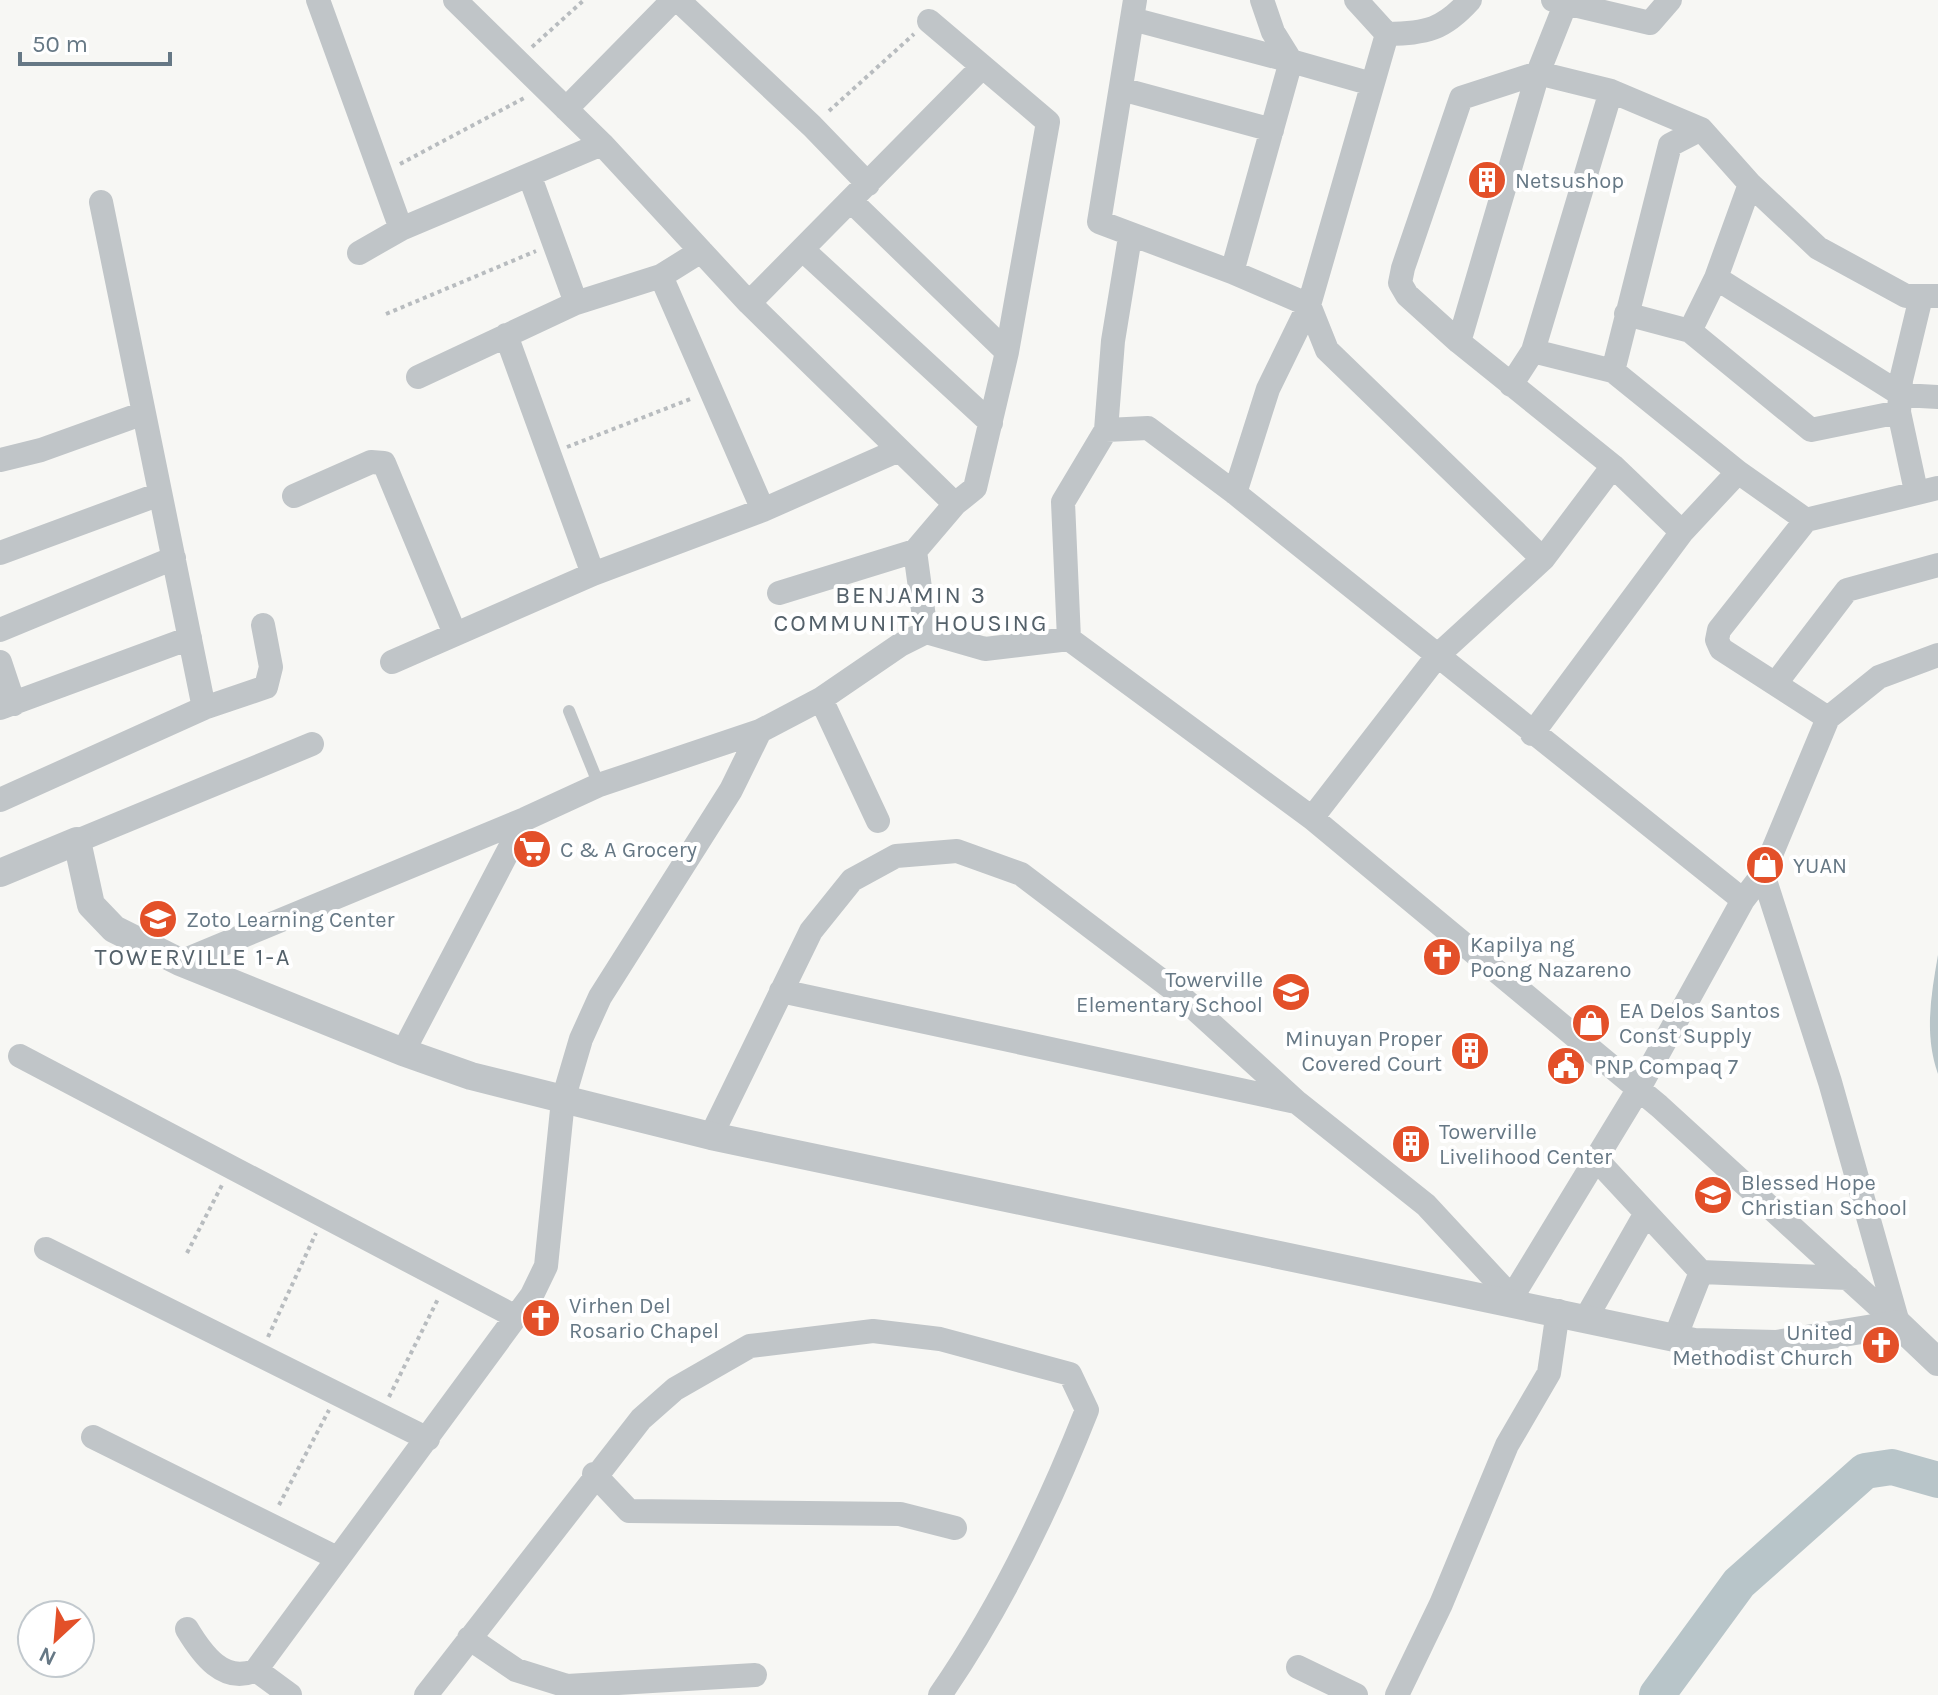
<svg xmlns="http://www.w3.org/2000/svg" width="1938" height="1695" font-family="Karla,sans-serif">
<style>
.water{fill:#b8c5c9}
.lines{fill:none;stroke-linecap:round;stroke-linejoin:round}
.river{stroke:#b8c5c9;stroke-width:36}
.path{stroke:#b8bcbf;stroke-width:4;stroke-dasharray:4 4;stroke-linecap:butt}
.service{stroke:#c0c5c8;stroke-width:12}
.minor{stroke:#c0c5c8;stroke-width:24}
.tertiary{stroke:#c0c5c8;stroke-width:28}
.labels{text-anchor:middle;stroke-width:8;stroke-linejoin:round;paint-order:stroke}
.poi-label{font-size:22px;fill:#667885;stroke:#fff;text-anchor:start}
.neighbourhood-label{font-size:24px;letter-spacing:2px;fill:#54616a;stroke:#fff}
</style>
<rect width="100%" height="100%" fill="#f7f7f4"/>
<path class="water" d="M1938 955V1074C1924 1035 1931 995 1938 955Z"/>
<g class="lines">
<path class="river" d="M1657 1695 1739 1583 1865 1471 1892 1467 1938 1480"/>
<path class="path" d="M532 47 584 0
M829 111 914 34
M400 164 526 97
M386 314 536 251
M567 447 693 398
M187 1253 222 1185
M268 1337 316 1233
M389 1397 439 1297
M279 1505 329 1410"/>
<path class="service" d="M569 711 599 785"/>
<path class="minor" d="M318 0 401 229
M455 0 602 144 749 303 955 504 915 551
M678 0 812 126 868 184
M1135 0 1099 222 1232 272 1309 305 1327 350 1543 559
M1262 0 1273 32 1291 61 1372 84
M1356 0 1387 34C1427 33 1443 30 1470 0
M1553 0 1650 23 1670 0
M1132 19 1291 61 1232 272
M929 21 1048 122 1007 352 975 488 955 504
M1121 89 1272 130
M566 109 673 0
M1701 129 1670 145 1613 371 1738 472 1806 520 1938 488
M530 177 576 303
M101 202 204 708
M852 202 1007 352
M803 250 991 423
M359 253 401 229 602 144
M661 276 763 510
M1716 278 1902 395 1938 397
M749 303 982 67
M1626 314 1690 331 1811 430 1899 412
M1690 331 1716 278 1750 184
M506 335 593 574
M1459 342 1538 73 1567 0
M1533 351 1613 371
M418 377 576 303 661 276 701 251
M1511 385 1533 351 1611 91
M1106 430 1113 341 1130 237
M0 460 41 450 144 413
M1916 491 1899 412 1901 380 1921 297
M1235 493 1268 389 1309 305 1387 34
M294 496 371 462 384 463 455 634
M1806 520 1719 630 1717 640 1721 649 1828 718
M1682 532 1613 466 1459 342 1407 295 1400 283 1403 268 1461 98 1538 73 1611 91 1701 129 1750 184 1818 248 1906 296H1938
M0 553 160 494
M779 593 915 551 926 632
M0 630 174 558
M1069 639 1063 502 1106 430 1148 428 1235 493 1743 900
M0 662 14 704
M392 662 593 574 763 510 899 450
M1776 683 1847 590 1938 565
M821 699 878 821
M0 708 190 638
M1532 734 1682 532 1738 472
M0 800 204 708 266 687 271 667 263 625
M1312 818 1438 655 1543 559 1613 466
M77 841 312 744
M1763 874 1830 1082 1898 1323
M180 962 525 819 599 785 760 731 821 699 900 645 926 632 985 649 1069 639 1312 818 1659 1106 1898 1324
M781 991 1296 1102
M403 1052 525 819
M20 1056 514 1316
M711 1136 811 931 852 880 896 856 957 851 1021 874 1174 990 1298 1103 1426 1205 1516 1302
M1596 1159 1701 1272 1848 1278
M46 1249 428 1439
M1512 1297 1638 1090 1743 900 1763 874 1828 718 1879 677 1938 655
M1586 1318 1646 1213
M1675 1338 1701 1272
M93 1437 337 1558
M594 1474 629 1511 900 1514 955 1528
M187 1629C202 1654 224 1685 256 1670L532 1295 546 1266 563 1100 581 1039 600 997 731 790 760 731
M469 1638 516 1670 567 1686 755 1675
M1298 1667 1356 1695
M256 1670 290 1695
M426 1695 641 1419 675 1389 750 1346 873 1331 940 1339 1070 1374 1087 1410C1048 1509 1000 1608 940 1695
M1397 1695 1441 1604 1507 1445 1549 1373 1558 1311"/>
<path class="tertiary" d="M0 873 77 841 91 905 114 929 180 962 403 1052 471 1076 711 1136 1694 1342 1776 1344 1898 1324 1938 1362"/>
</g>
<defs>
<symbol id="building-disc" viewBox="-11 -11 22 22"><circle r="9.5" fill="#e35029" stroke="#fff"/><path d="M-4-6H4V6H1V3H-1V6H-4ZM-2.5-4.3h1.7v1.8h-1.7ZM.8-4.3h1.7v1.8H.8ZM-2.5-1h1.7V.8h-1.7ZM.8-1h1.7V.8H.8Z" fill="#fff"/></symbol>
<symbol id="supermarket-disc" viewBox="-11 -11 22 22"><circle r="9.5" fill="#e35029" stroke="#fff"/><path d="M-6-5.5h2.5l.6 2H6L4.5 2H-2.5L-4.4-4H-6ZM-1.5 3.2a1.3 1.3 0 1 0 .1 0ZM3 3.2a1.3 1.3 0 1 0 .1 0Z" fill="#fff"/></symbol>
<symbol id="shop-disc" viewBox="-11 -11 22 22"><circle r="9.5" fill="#e35029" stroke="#fff"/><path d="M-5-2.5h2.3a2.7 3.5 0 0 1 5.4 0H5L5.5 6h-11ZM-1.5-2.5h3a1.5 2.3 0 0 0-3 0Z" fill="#fff"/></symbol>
<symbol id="school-disc" viewBox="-11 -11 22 22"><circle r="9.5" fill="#e35029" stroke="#fff"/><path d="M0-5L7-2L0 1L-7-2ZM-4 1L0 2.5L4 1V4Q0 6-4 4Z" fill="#fff"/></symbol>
<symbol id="church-disc" viewBox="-11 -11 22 22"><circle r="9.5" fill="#e35029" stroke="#fff"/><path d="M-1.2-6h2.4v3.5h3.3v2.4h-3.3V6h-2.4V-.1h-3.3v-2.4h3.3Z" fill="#fff"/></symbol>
<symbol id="civic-disc" viewBox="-11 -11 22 22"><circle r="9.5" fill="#e35029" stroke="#fff"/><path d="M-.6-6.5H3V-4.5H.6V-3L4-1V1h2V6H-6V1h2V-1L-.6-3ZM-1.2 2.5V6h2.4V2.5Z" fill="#fff"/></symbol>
</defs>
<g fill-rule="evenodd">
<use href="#building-disc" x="1465" y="158" width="44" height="44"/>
<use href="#supermarket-disc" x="510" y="827" width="44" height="44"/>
<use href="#shop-disc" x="1743" y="843" width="44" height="44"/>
<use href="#school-disc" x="136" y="897" width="44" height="44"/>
<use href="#church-disc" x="1420" y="935" width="44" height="44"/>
<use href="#school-disc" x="1269" y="970" width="44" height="44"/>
<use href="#shop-disc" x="1569" y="1001" width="44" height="44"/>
<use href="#building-disc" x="1448" y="1029" width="44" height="44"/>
<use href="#civic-disc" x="1544" y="1044" width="44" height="44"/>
<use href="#building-disc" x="1389" y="1122" width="44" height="44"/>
<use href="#school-disc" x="1691" y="1173" width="44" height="44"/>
<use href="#church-disc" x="519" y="1296" width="44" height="44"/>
<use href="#church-disc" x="1859" y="1323" width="44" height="44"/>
</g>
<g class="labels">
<g class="poi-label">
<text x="1515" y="188">Netsushop</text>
<text x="560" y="857">C &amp; A Grocery</text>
<text x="1793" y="873">YUAN</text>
<text x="186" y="927">Zoto Learning Center</text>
<text x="1470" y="952">Kapilya ng<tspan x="1470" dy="25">Poong Nazareno</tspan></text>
<text x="1263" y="987" text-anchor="end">Towerville<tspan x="1263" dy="25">Elementary School</tspan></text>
<text x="1619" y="1018">EA Delos Santos<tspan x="1619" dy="25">Const Supply</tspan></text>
<text x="1442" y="1046" text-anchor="end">Minuyan Proper<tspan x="1442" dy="25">Covered Court</tspan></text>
<text x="1594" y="1074">PNP Compaq 7</text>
<text x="1439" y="1139">Towerville<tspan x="1439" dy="25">Livelihood Center</tspan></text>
<text x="1741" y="1190">Blessed Hope<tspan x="1741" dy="25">Christian School</tspan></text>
<text x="569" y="1313">Virhen Del<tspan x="569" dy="25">Rosario Chapel</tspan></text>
<text x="1853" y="1340" text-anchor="end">United<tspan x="1853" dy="25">Methodist Church</tspan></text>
</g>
<g class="neighbourhood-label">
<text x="911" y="603">BENJAMIN 3<tspan x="911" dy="28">COMMUNITY HOUSING</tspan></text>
<text x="193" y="965">TOWERVILLE 1-A</text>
</g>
</g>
<g transform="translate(56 1639) rotate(206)"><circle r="38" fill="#ffffff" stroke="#c2c9ce" stroke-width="2"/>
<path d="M0-6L14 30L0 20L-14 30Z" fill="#e35029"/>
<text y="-12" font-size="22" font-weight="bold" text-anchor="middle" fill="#667885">N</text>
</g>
<path d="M20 52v12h150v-12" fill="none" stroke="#667885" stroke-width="4"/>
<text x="32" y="52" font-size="24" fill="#667885" stroke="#ffffff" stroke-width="6" paint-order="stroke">50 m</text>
</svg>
